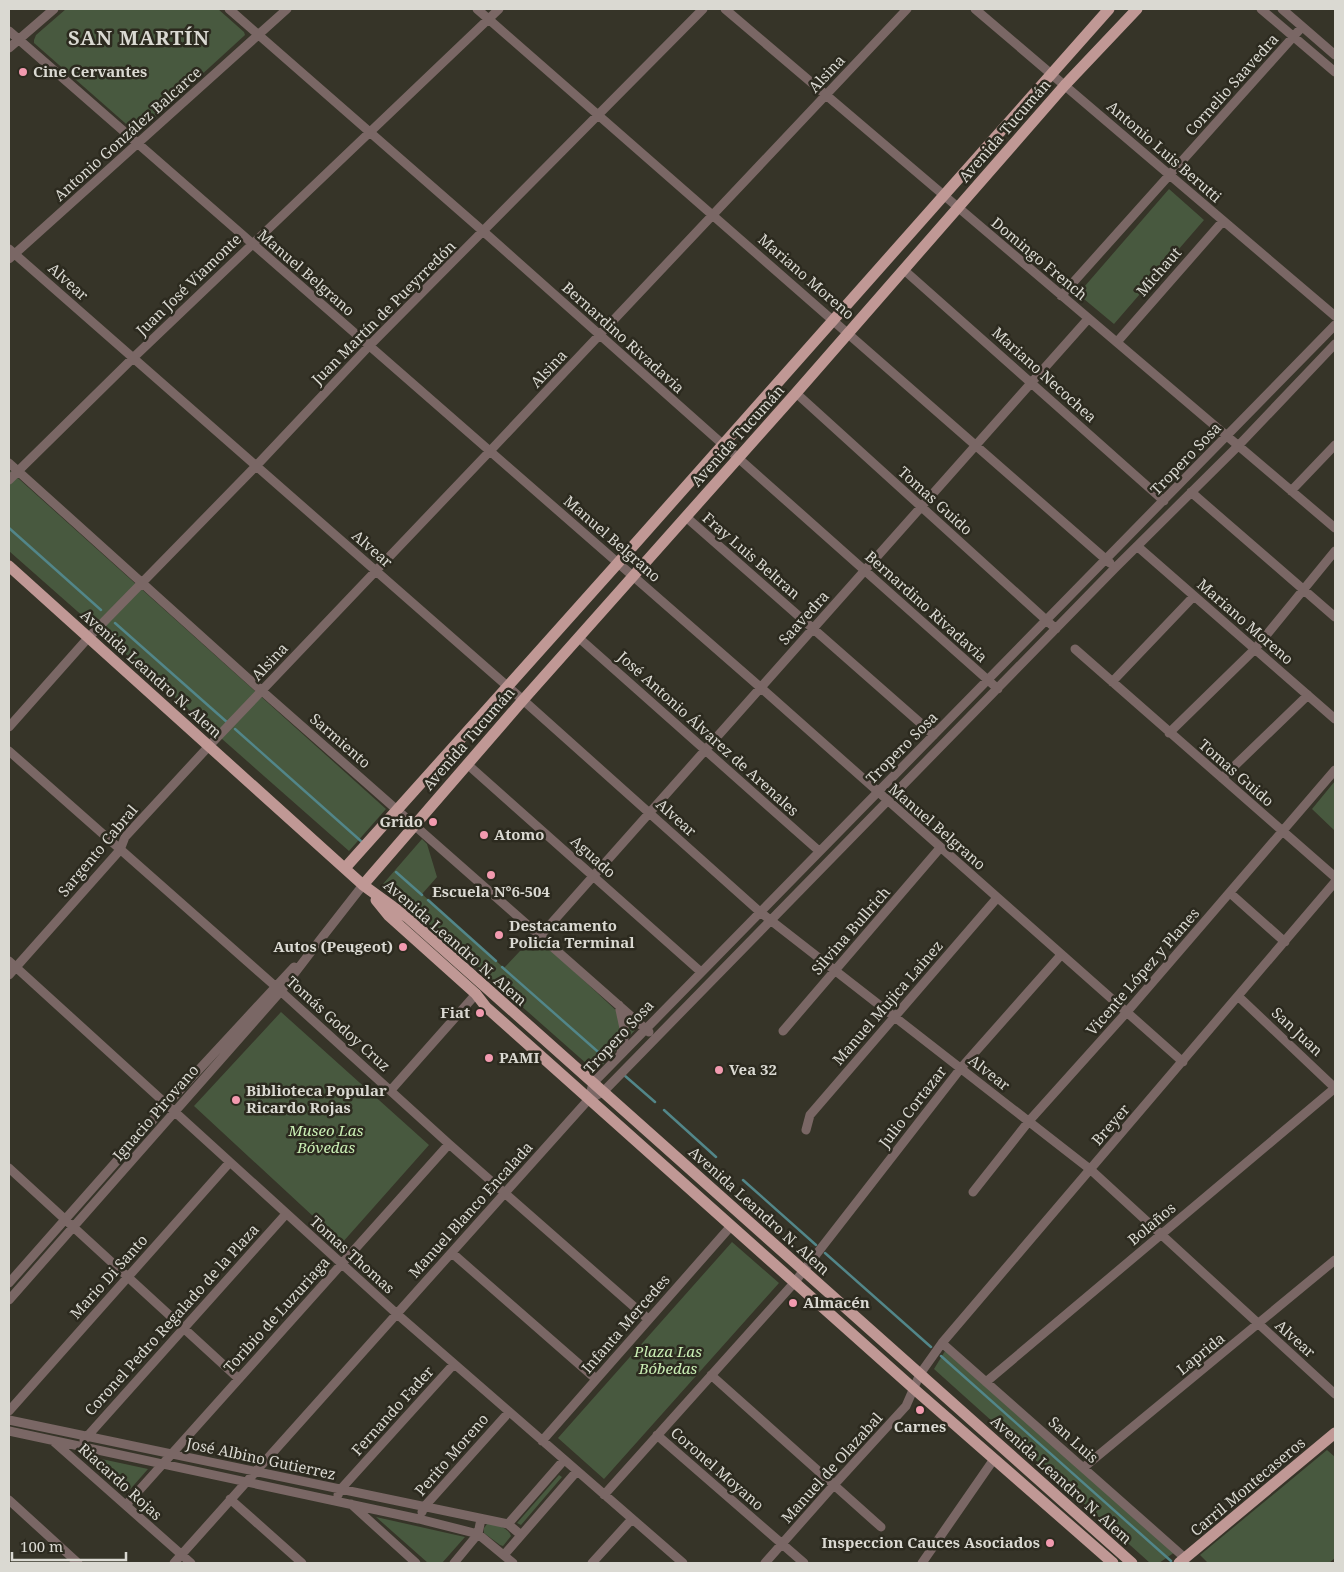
<svg xmlns="http://www.w3.org/2000/svg" width="1344" height="1572" font-family="'Noto Serif',serif">
<style>
.green{fill:#48593f}
.lines{fill:none;stroke-linecap:round;stroke-linejoin:round}
.stream{stroke:#528689;stroke-width:2.5}
.minor{stroke:#7a6765;stroke-width:9}
.major{stroke:#c09895;stroke-width:11}
.poi-dot{fill:#f29aaf;stroke:#2c2a1f;stroke-width:2}
.labels{text-anchor:middle;stroke-width:5;stroke-linejoin:round;paint-order:stroke}
.poi-label{font-size:15px;font-weight:bold;fill:#dad9d2;stroke:#2c2a1f;text-anchor:start}
.street-label{font-size:15px;fill:#dad9d2;stroke:#2c2a1f}
.park-label{font-size:15px;font-style:italic;fill:#c9eeb4;stroke:#2c2a1f}
.district-label{font-size:20px;font-weight:bold;letter-spacing:1px;fill:#dad9d2;stroke:#2c2a1f}
</style>
<rect width="100%" height="100%" fill="#363428"/>
<path class="green" d="M66 9H218L244 32 245 35 140 131 133 130 34 43V40L36 35Z
M1169 189 1204 220 1114 324 1078 294Z
M9 470 386 809 349 851 9 551Z
M1335 781V831L1312 809Z
M422 839 427 844 437 877 422 894 504 968 520 951 548 947 636 1029 596 1072 383 884Z
M281 1012 429 1145 342 1243 194 1106Z
M732 1242 779 1283 604 1479 558 1438Z
M945 1351 1175 1552 1159 1563H1150L934 1369Z
M1327 1450 1335 1457V1558L1329 1563H1208L1200 1555Z
M83 1455 148 1469 127 1493Z
M559 1475 562 1477 521 1525 517 1523Z
M376 1517 465 1537 442 1563H428Z
M487 1524C496 1524 508 1527 511 1536L503 1546 500 1545 484 1533V1528Z"/>
<g class="lines">
<path class="stream" d="M9 528 101 610
M115 623 228 723
M235 729 362 842
M396 872 422 895
M428 900 496 961
M502 967 605 1058
M624 1075 655 1102
M664 1110 716 1157
M743 1180 816 1245
M825 1253 931 1347
M941 1356 1171 1561"/>
<path class="minor" d="M229 9 484 232 998 689
M477 9 1110 563
M725 9 1335 528
M975 9 1335 316
M1261 9 1335 72
M1282 9 1335 55
M9 31 760 687 1183 1062
M9 48 54 9
M9 249 523 700 760 912 1091 1170 1335 1394
M9 259 287 9
M904 270 1164 501
M1061 296 1302 27
M1117 342 1223 221
M796 393 1056 629
M9 463 262 691 649 1032
M9 480 133 358 499 9
M1291 491 1335 445
M1191 492 1335 617
M686 517 934 735
M1137 546 1335 719
M579 638 819 851
M1075 649 1335 877
M1112 682 1194 596
M9 727 88 638 256 466 369 346 703 9
M1169 733 1255 649 1335 551
M9 751 275 986 449 1144 648 1319
M467 764 701 972
M1222 778 1308 695
M1230 893 1285 942
M541 935 1088 319
M9 961 397 1314 683 1563
M9 975 120 850 125 837 209 746 490 451 907 9
M1239 997 1335 1088
M619 1005 625 1033 621 1053
M783 1031 940 848
M391 1090 476 994
M589 1099 593 1083 1335 325
M806 1130 810 1115 997 898
M9 1168 239 1379
M973 1192 1029 1121 1126 1013 1335 770
M452 1253 596 1379
M9 1283 167 1104 294 967
M9 1300 281 991 320 940 363 885
M942 1343 1185 1558
M711 1375 881 1527
M986 1382 1335 1088
M9 1411 230 1162
M9 1420 508 1524 521 1535
M9 1431 419 1519 478 1534 513 1563
M657 1435 804 1563
M84 1440 286 1214
M53 1441 191 1563
M542 1441 731 1226
M1083 1468 1335 1260
M338 1495 340 1490 454 1364
M604 1495 794 1283 961 1068 1061 955
M230 1499 302 1563
M9 1500 78 1563
M351 1504 416 1563
M126 1505 449 1144
M422 1512 424 1507 509 1412
M508 1524 564 1460
M504 1555 577 1471
M174 1563 589 1099 603 1092 1115 568 1238 446 1335 344
M454 1563 478 1534 481 1519
M592 1563 632 1519
M765 1563 833 1486 906 1406 920 1374 942 1343 1335 882
M922 1563 994 1459"/>
<path class="major" d="M9 566 363 885 407 917 1132 1563
M345 868 618 563 1109 9
M363 885 523 700 796 393 1065 85 1137 9
M376 900 389 916 476 994 486 1007 913 1388 1113 1563
M1179 1563 1335 1433"/>
</g>
<g class="poi-dot">
<circle cx="23" cy="72" r="5"/>
<circle cx="433" cy="822" r="5"/>
<circle cx="484" cy="835" r="5"/>
<circle cx="491" cy="875" r="5"/>
<circle cx="499" cy="935" r="5"/>
<circle cx="403" cy="947" r="5"/>
<circle cx="480" cy="1013" r="5"/>
<circle cx="489" cy="1058" r="5"/>
<circle cx="719" cy="1070" r="5"/>
<circle cx="236" cy="1100" r="5"/>
<circle cx="793" cy="1303" r="5"/>
<circle cx="920" cy="1410" r="5"/>
<circle cx="1050" cy="1543" r="5"/>
</g>
<g class="labels">
<g class="poi-label">
<text x="33" y="77">Cine Cervantes</text>
<text x="423" y="827" text-anchor="end">Grido</text>
<text x="494" y="840">Atomo</text>
<text x="491" y="897" text-anchor="middle">Escuela N°6-504</text>
<text x="509" y="931">Destacamento<tspan x="509" dy="17">Policía Terminal</tspan></text>
<text x="393" y="952" text-anchor="end">Autos (Peugeot)</text>
<text x="470" y="1018" text-anchor="end">Fiat</text>
<text x="499" y="1063">PAMI</text>
<text x="729" y="1075">Vea 32</text>
<text x="246" y="1096">Biblioteca Popular<tspan x="246" dy="17">Ricardo Rojas</tspan></text>
<text x="803" y="1308">Almacén</text>
<text x="920" y="1432" text-anchor="middle">Carnes</text>
<text x="1040" y="1548" text-anchor="end">Inspeccion Cauces Asociados</text>
</g>
<g class="street-label">
<text transform="translate(827 74) rotate(-47)" y="5">Alsina</text>
<text transform="translate(1232 85) rotate(-48)" y="5">Cornelio Saavedra</text>
<text transform="translate(1005 131) rotate(-49)" y="5">Avenida Tucumán</text>
<text transform="translate(128 134) rotate(-42)" y="5">Antonio González Balcarce</text>
<text transform="translate(1164 152) rotate(41)" y="5">Antonio Luis Berutti</text>
<text transform="translate(1039 259) rotate(40)" y="5">Domingo French</text>
<text transform="translate(1159 272) rotate(-49)" y="5">Michaut</text>
<text transform="translate(306 273) rotate(41)" y="5">Manuel Belgrano</text>
<text transform="translate(806 277) rotate(41)" y="5">Mariano Moreno</text>
<text transform="translate(68 282) rotate(42)" y="5">Alvear</text>
<text transform="translate(189 285) rotate(-44)" y="5">Juan José Viamonte</text>
<text transform="translate(384 313) rotate(-45)" y="5">Juan Martín de Pueyrredón</text>
<text transform="translate(623 338) rotate(42)" y="5">Bernardino Rivadavia</text>
<text transform="translate(549 369) rotate(-47)" y="5">Alsina</text>
<text transform="translate(1044 375) rotate(42)" y="5">Mariano Necochea</text>
<text transform="translate(738 436) rotate(-48)" y="5">Avenida Tucumán</text>
<text transform="translate(1186 459) rotate(-46)" y="5">Tropero Sosa</text>
<text transform="translate(935 501) rotate(42)" y="5">Tomas Guido</text>
<text transform="translate(612 539) rotate(41)" y="5">Manuel Belgrano</text>
<text transform="translate(372 549) rotate(41)" y="5">Alvear</text>
<text transform="translate(751 556) rotate(41)" y="5">Fray Luis Beltran</text>
<text transform="translate(926 607) rotate(42)" y="5">Bernardino Rivadavia</text>
<text transform="translate(804 618) rotate(-48)" y="5">Saavedra</text>
<text transform="translate(1245 622) rotate(41)" y="5">Mariano Moreno</text>
<text transform="translate(270 662) rotate(-47)" y="5">Alsina</text>
<text transform="translate(151 674) rotate(42)" y="5">Avenida Leandro N. Alem</text>
<text transform="translate(708 734) rotate(42)" y="5">José Antonio Álvarez de Arenales</text>
<text transform="translate(469 739) rotate(-49)" y="5">Avenida Tucumán</text>
<text transform="translate(340 741) rotate(41)" y="5">Sarmiento</text>
<text transform="translate(902 748) rotate(-45)" y="5">Tropero Sosa</text>
<text transform="translate(1236 773) rotate(41)" y="5">Tomas Guido</text>
<text transform="translate(676 818) rotate(42)" y="5">Alvear</text>
<text transform="translate(937 827) rotate(41)" y="5">Manuel Belgrano</text>
<text transform="translate(98 851) rotate(-50)" y="5">Sargento Cabral</text>
<text transform="translate(593 857) rotate(42)" y="5">Aguado</text>
<text transform="translate(851 931) rotate(-49)" y="5">Silvina Bullrich</text>
<text transform="translate(455 943) rotate(41)" y="5">Avenida Leandro N. Alem</text>
<text transform="translate(1143 972) rotate(-49)" y="5">Vicente López y Planes</text>
<text transform="translate(888 1003) rotate(-49)" y="5">Manuel Mujica Lainez</text>
<text transform="translate(338 1024) rotate(42)" y="5">Tomás Godoy Cruz</text>
<text transform="translate(1297 1032) rotate(43)" y="5">San Juan</text>
<text transform="translate(619 1037) rotate(-47)" y="5">Tropero Sosa</text>
<text transform="translate(989 1073) rotate(38)" y="5">Alvear</text>
<text transform="translate(913 1107) rotate(-52)" y="5">Julio Cortazar</text>
<text transform="translate(156 1113) rotate(-49)" y="5">Ignacio Pirovano</text>
<text transform="translate(1111 1125) rotate(-49)" y="5">Breyer</text>
<text transform="translate(471 1210) rotate(-48)" y="5">Manuel Blanco Encalada</text>
<text transform="translate(759 1211) rotate(42)" y="5">Avenida Leandro N. Alem</text>
<text transform="translate(1152 1224) rotate(-40)" y="5">Bolaños</text>
<text transform="translate(352 1255) rotate(42)" y="5">Tomas Thomas</text>
<text transform="translate(109 1277) rotate(-48)" y="5">Mario Di Santo</text>
<text transform="translate(277 1315) rotate(-48)" y="5">Toribio de Luzuriaga</text>
<text transform="translate(172 1320) rotate(-48)" y="5">Coronel Pedro Regalado de la Plaza</text>
<text transform="translate(626 1324) rotate(-49)" y="5">Infanta Mercedes</text>
<text transform="translate(1295 1339) rotate(42)" y="5">Alvear</text>
<text transform="translate(1201 1354) rotate(-39)" y="5">Laprida</text>
<text transform="translate(393 1411) rotate(-48)" y="5">Fernando Fader</text>
<text transform="translate(1073 1440) rotate(42)" y="5">San Luis</text>
<text transform="translate(452 1455) rotate(-49)" y="5">Perito Moreno</text>
<text transform="translate(261 1459) rotate(12)" y="5">José Albino Gutierrez</text>
<text transform="translate(832 1468) rotate(-48)" y="5">Manuel de Olazabal</text>
<text transform="translate(717 1469) rotate(41)" y="5">Coronel Moyano</text>
<text transform="translate(1061 1480) rotate(42)" y="5">Avenida Leandro N. Alem</text>
<text transform="translate(120 1482) rotate(42)" y="5">Riacardo Rojas</text>
<text transform="translate(1248 1487) rotate(-40)" y="5">Carril Montecaseros</text>
</g>
<g class="park-label">
<text x="326" y="1136">Museo Las<tspan x="326" dy="17">Bóvedas</tspan></text>
<text x="668" y="1357">Plaza Las<tspan x="668" dy="17">Bóbedas</tspan></text>
</g>
<g class="district-label">
<text x="139" y="45">SAN MARTÍN</text>
</g>
</g>
<rect width="1344" height="1572" fill="none" stroke="#dad9d2" stroke-width="20"/>
<path d="M12 1552v8h114v-8" fill="none" stroke="#dad9d2" stroke-width="2.5"/>
<text x="20" y="1552" font-size="15" fill="#dad9d2" stroke="#2c2a1f" stroke-width="4" paint-order="stroke">100 m</text>
</svg>
